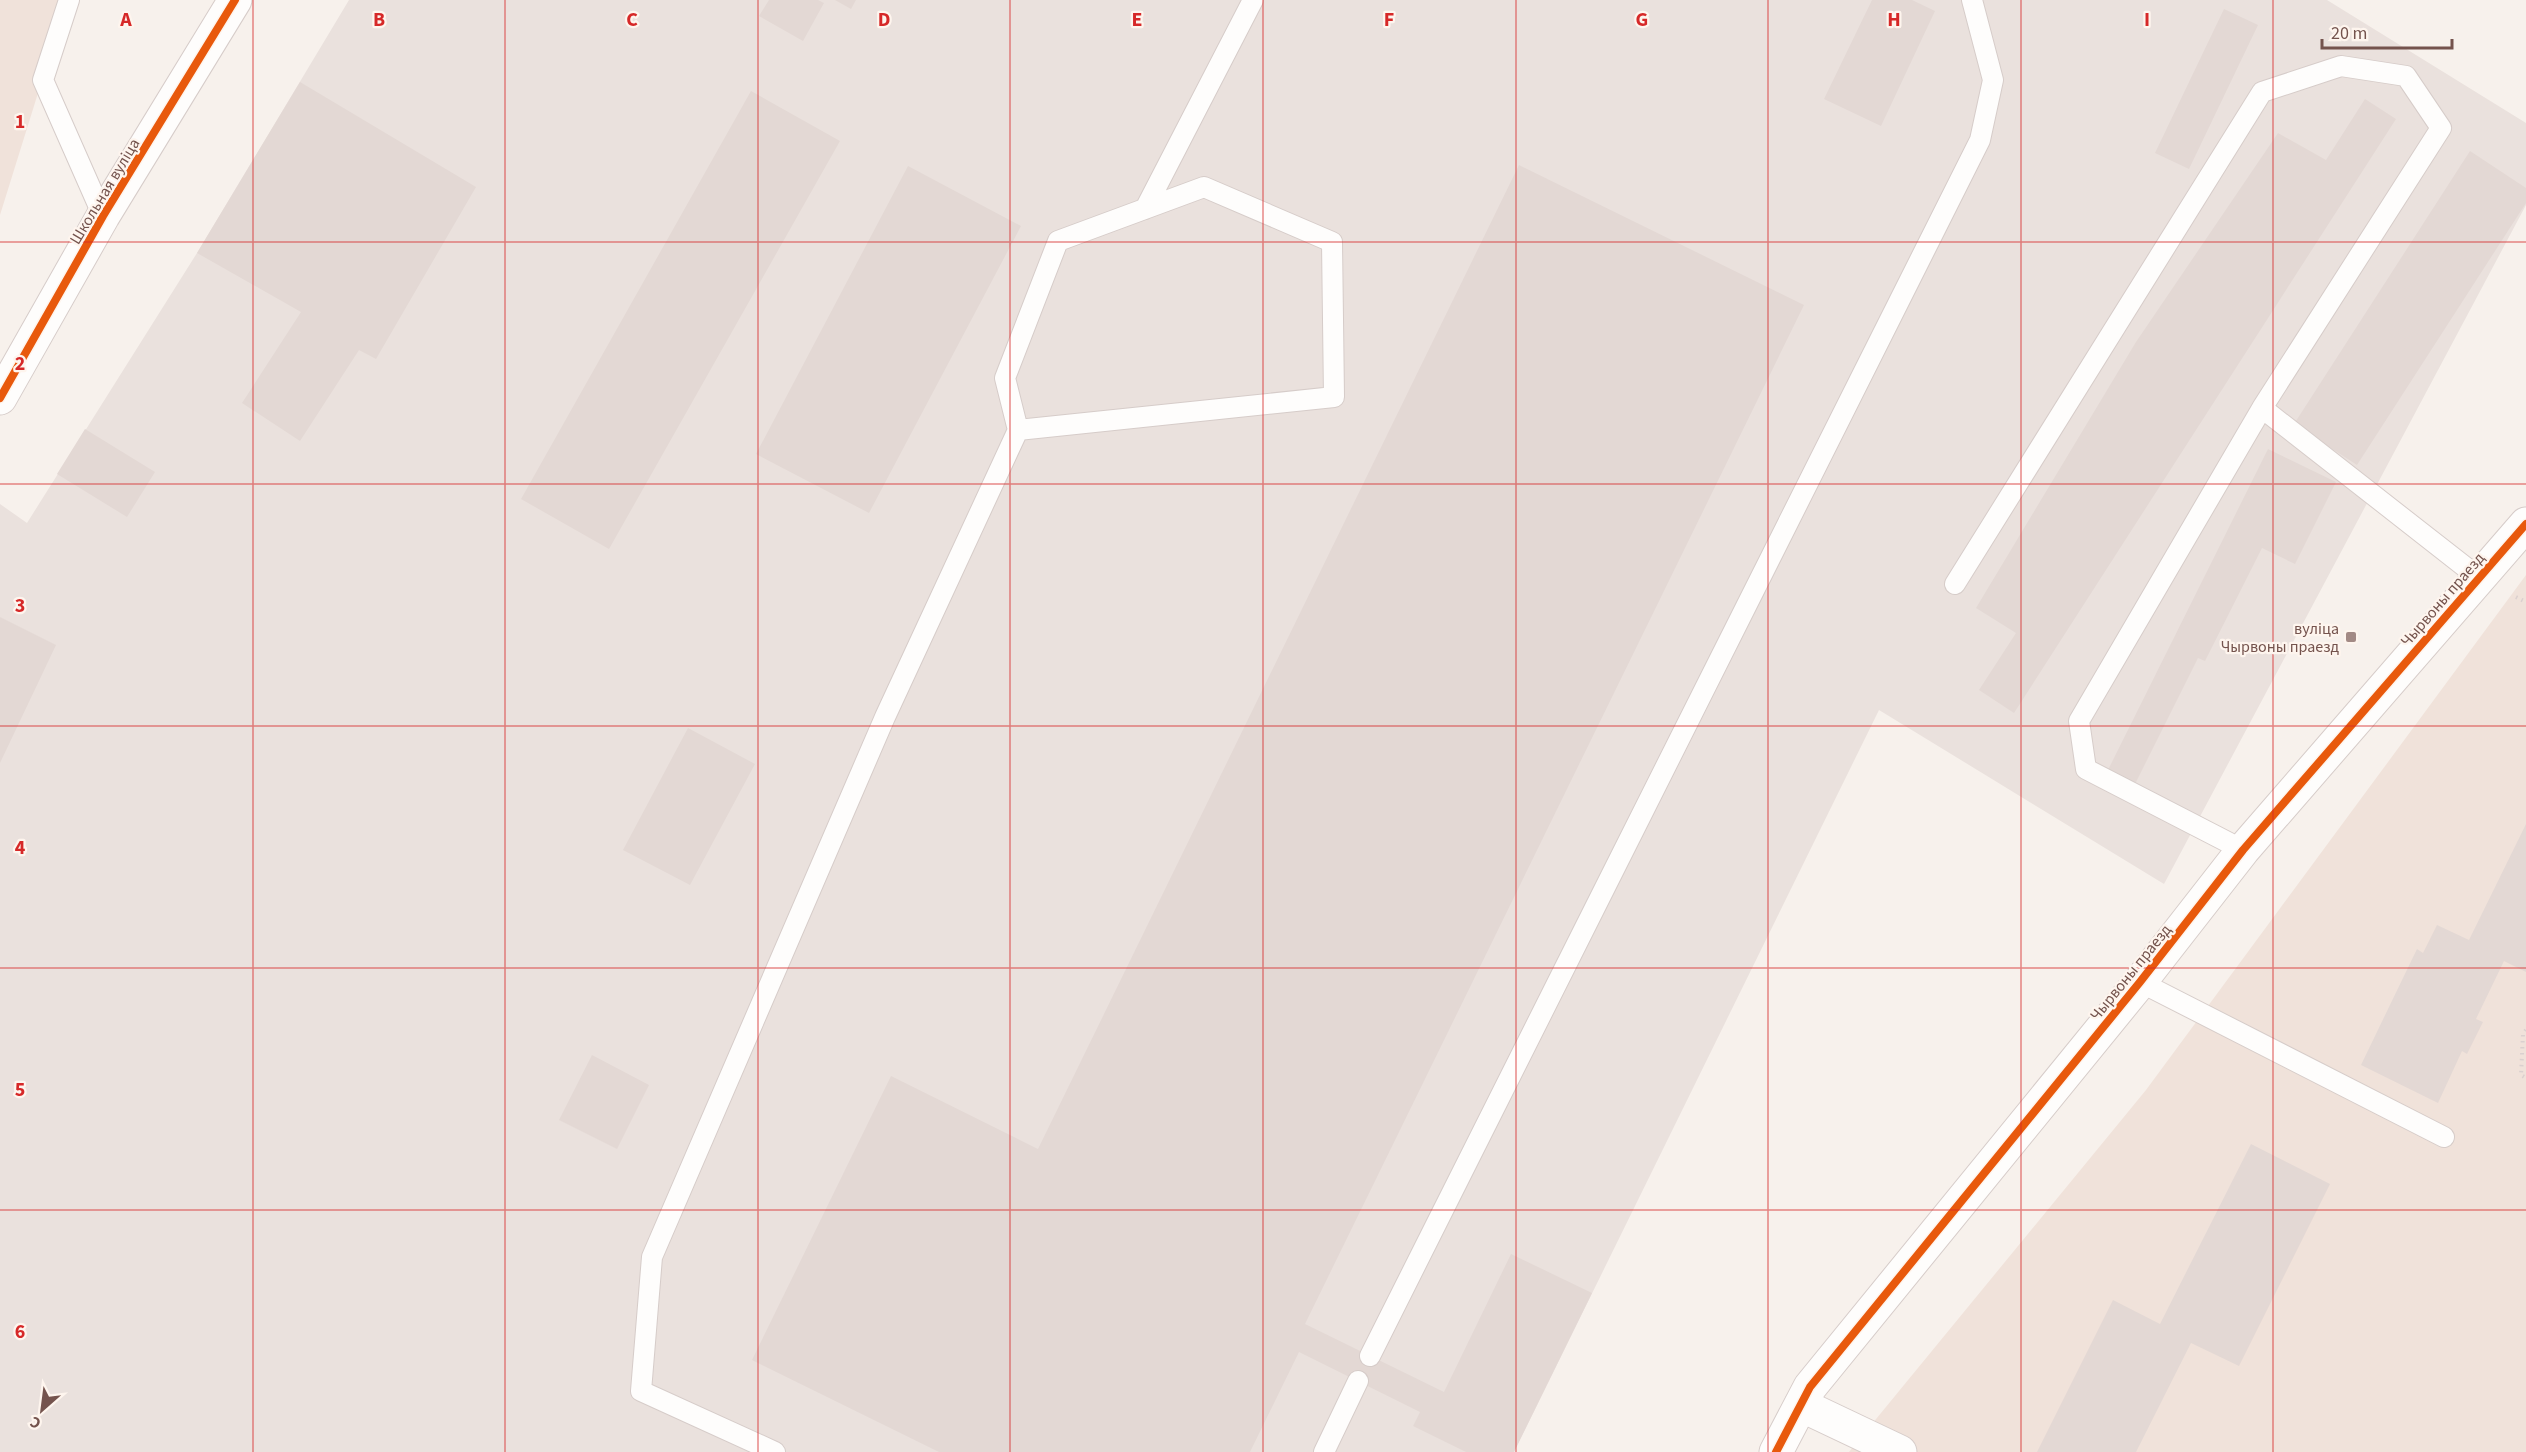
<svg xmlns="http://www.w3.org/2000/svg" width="2526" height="1452" font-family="'Source Sans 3',sans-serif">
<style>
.residential{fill:#f0e2da}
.industrial{fill:#eae1dd}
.building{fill:#e3d8d4}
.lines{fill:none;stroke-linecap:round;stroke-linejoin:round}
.service-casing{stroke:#d6ccc9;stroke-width:22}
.minor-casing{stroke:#d6ccc9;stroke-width:35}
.tertiary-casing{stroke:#d6ccc9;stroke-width:35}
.path{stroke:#dad0cf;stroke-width:4;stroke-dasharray:1.5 4.5;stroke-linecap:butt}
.service{stroke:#fefdfc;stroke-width:20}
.minor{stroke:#fefdfc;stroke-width:33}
.tertiary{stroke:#fefdfc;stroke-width:33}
.cycleway-casing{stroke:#fef5ee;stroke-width:11}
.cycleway{stroke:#e8590c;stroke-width:8}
.grid{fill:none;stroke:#d62828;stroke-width:1.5;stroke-opacity:0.55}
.poi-dot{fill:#a28a85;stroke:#fef5ee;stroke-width:2}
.labels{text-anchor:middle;stroke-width:4.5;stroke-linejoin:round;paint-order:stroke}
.street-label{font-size:16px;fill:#74534d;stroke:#fef5ee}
.poi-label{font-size:16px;fill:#74534d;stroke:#fef5ee;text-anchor:end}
.grid-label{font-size:20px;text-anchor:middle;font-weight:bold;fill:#d62828;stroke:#fef5ee;stroke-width:4.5;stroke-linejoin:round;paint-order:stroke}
</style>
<rect width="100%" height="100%" fill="#f7f1ec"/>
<path class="residential" d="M0 0H67L0 215Z
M2526 575V1452H1849L2146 1090Z"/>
<path class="industrial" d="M349 0H2327L2526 123V205L2164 884 1879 710 1514 1452H0V504L27 523 197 253Z"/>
<path class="building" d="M769 0H818L824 3 803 41 759 16Z
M835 0H856L851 9Z
M1872 0H1912L1935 11 1881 126 1824 99Z
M2224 9 2258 25 2189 169 2155 153Z
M300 82 476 187 376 359 359 350 300 441 242 403 301 312 197 253Z
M751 91 840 141 609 549 521 499Z
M2365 99 2396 119 2014 713 1979 690 2016 633 1976 608 2136 342 2278 133 2326 160Z
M2470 151 2526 188V203L2357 465 2294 424Z
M1519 165 1804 305 1305 1324 1444 1392 1511 1254 1592 1293 1514 1452H1466L1413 1426 1420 1412 1299 1352 1250 1452H939L752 1360 891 1076 1038 1149Z
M908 166 1021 226 869 513 756 454Z
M85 429 155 472 127 517 57 474Z
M2268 449 2336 482 2295 564 2262 548 2205 661 2198 658 2135 784 2108 770Z
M0 617 56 645 0 763Z
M688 728 755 764 690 885 623 850Z
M2526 824V972L2504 961 2476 1019 2483 1022 2467 1054 2462 1051 2438 1103 2361 1065 2417 949 2423 953 2437 925 2469 940Z
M592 1055 649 1085 617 1149 559 1120Z
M2251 1144 2330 1184 2239 1366 2191 1343 2136 1452H2037L2113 1300 2160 1324Z"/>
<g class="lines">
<defs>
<path id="service" d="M69 0 43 80 103 216
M1145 209 1253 0
M2262 408 2478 577
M1955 584 2262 92 2341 66 2406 76 2441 128 2262 408 2079 721 2086 769 2243 850
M2140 982 2444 1137
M1370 1356 1980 140 1993 80 1972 0
M775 1452 641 1391 652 1257 885 717 1018 430 1005 378 1058 241 1204 187 1332 242 1334 397 1018 430
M1324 1452 1358 1381"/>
<path id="minor" d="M1801 1405 1900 1452"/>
<path id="tertiary" d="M0 398 103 216 235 0
M1776 1452 1810 1387 2140 982 2243 850 2526 524"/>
</defs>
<use href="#service" class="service-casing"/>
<use href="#minor" class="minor-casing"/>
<use href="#tertiary" class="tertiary-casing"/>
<path class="path" d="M2516 597 2526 602
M2526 1030 2523 1034 2521 1075 2526 1078"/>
<use href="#service" class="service"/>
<use href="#minor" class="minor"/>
<use href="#tertiary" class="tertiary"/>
<defs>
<path id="cycleway" d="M0 398 103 216 235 0
M1776 1452 1810 1387 2140 982 2243 850 2526 524"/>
</defs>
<use href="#cycleway" class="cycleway-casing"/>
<use href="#cycleway" class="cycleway"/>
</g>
<path class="grid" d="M253 0V1452M505 0V1452M758 0V1452M1010 0V1452M1263 0V1452M1516 0V1452M1768 0V1452M2021 0V1452M2273 0V1452M0 242H2526M0 484H2526M0 726H2526M0 968H2526M0 1210H2526"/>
<rect class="poi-dot" x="2345" y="631" width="12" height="12" rx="3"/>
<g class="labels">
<g class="street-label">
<text transform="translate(104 191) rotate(-59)" y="6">Школьная вуліца</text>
<text transform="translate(2442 599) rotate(-49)" y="6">Чырвоны праезд</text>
<text transform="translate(2130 972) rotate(-51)" y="6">Чырвоны праезд</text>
</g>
<g class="poi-label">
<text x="2339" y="634">вуліца<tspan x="2339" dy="18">Чырвоны праезд</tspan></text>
</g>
</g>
<g class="grid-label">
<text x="126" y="26">A</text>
<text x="379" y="26">B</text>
<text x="632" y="26">C</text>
<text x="884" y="26">D</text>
<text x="1137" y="26">E</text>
<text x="1389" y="26">F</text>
<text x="1642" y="26">G</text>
<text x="1894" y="26">H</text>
<text x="2147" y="26">I</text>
<text x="20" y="128">1</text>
<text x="20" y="370">2</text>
<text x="20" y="612">3</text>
<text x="20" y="854">4</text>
<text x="20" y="1096">5</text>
<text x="20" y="1338">6</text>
</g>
<g transform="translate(42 1410) rotate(208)" stroke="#fef5ee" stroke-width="4.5" paint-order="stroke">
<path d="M0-4.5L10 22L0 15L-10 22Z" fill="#74534d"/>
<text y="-9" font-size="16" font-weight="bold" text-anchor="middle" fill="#74534d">С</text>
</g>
<path d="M2322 39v9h130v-9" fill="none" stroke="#74534d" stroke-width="3"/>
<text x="2331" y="39" font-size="18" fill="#74534d" stroke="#fef5ee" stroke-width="4.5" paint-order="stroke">20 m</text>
</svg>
